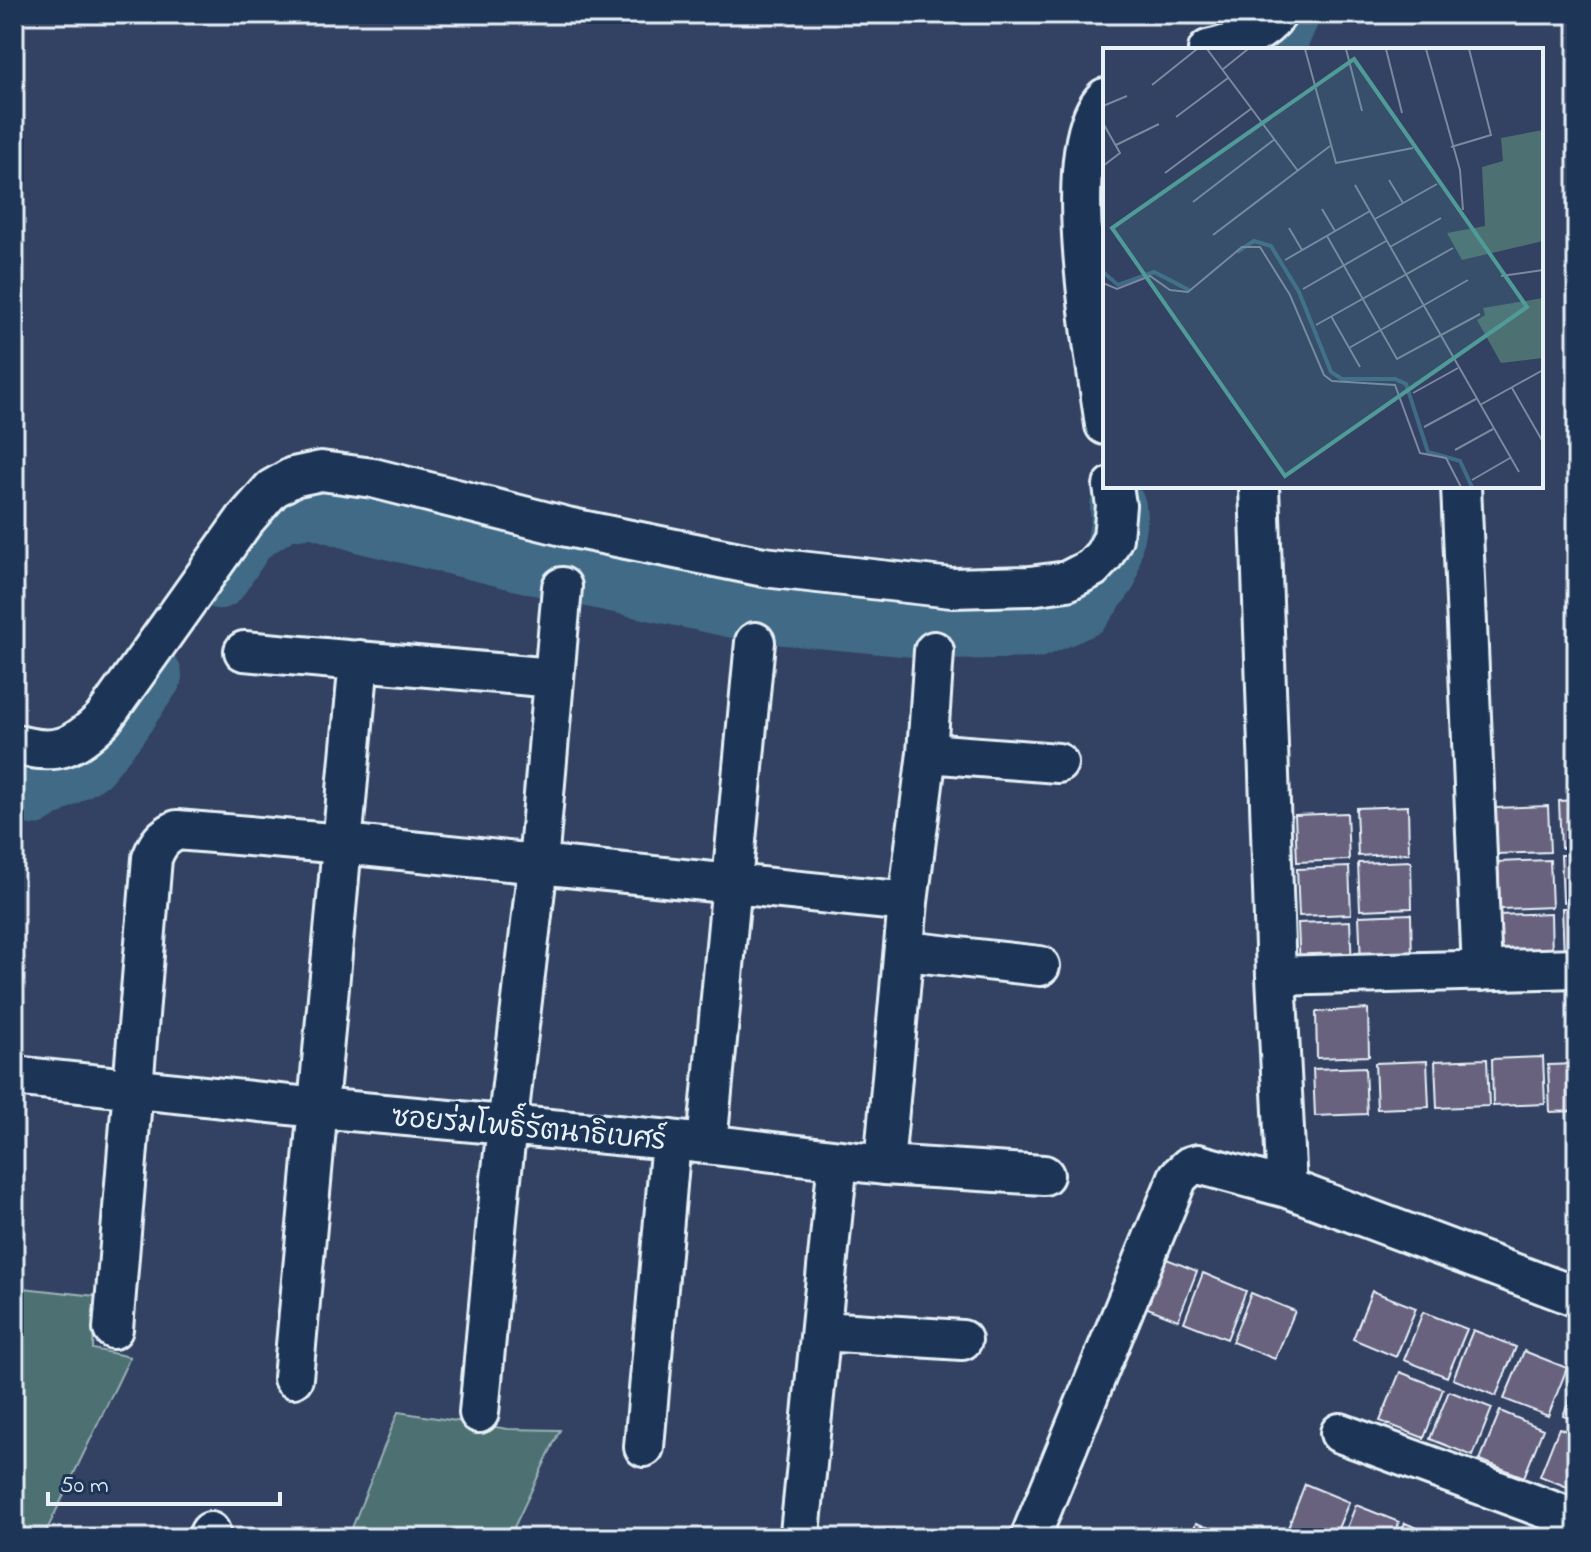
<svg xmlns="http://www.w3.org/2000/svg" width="1591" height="1552" font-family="'Indie Flower','Playpen Sans Thai',sans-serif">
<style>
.green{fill:#4d7173;stroke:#9ab1b6;stroke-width:2}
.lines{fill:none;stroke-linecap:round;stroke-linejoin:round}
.river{stroke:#406b86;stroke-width:56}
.building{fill:#67627f;stroke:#e8f1f8;stroke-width:2}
.minor-casing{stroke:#e8f1f8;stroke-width:44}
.minor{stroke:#1d3557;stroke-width:38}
.labels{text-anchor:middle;stroke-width:6;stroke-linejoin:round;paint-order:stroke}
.street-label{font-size:28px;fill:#e8f1f8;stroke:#1d3557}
.inset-river{fill:none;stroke:#406b86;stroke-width:4}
.inset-road{fill:none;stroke:#7b889f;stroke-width:2}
.view{fill:#509b97;fill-opacity:0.15;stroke:#509b97;stroke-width:4}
.inset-edge{fill:none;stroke:#e8f1f8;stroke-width:4}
</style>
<rect width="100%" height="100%" fill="#334263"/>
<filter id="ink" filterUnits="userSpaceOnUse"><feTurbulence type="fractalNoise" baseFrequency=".0125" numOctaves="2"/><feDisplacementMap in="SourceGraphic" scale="16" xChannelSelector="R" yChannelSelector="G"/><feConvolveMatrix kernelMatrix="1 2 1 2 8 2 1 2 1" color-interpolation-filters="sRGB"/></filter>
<g filter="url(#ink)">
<path class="green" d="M14 1287 95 1296 93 1349 130 1357 43 1538H14Z
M398 1412 508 1429 560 1430 509 1538H348Z"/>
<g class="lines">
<path class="river" d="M1276 50 1292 14
M219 581 249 536 283 513 312 509 363 525 566 574 754 614 946 632 1036 630 1084 609 1109 575 1119 519 1118 507
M14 794 34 797 89 764 118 729 154 676"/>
</g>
<path class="building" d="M1577 800V847L1561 848 1559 801Z
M1408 806 1409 853 1358 856 1356 808Z
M1548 806 1550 852 1497 854 1496 808Z
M1347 813 1349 860 1297 862 1295 815Z
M1561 855H1577V901L1563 902Z
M1550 860 1552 907 1500 909 1498 862Z
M1411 861 1412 908 1360 910 1358 863Z
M1349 867 1351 914 1299 916 1297 869Z
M1562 908H1577V955H1564Z
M1551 913 1552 960 1501 962 1499 915Z
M1411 914 1412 961 1361 963 1359 916Z
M1350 921 1352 967 1300 969 1298 923Z
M1368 1009 1369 1056 1317 1058 1316 1012Z
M1543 1057 1545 1104 1493 1106 1492 1059Z
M1487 1059 1489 1106 1437 1108 1435 1061Z
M1427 1061 1429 1107 1377 1109 1375 1063Z
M1577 1064V1111L1550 1112 1548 1065Z
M1365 1067 1367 1114 1315 1116 1313 1069Z
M1154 1254 1197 1271 1178 1320 1135 1303Z
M1203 1273 1246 1291 1227 1339 1184 1322Z
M1372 1291 1416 1308 1396 1357 1353 1339Z
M1251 1293 1295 1311 1275 1359 1232 1342Z
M1423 1312 1467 1329 1447 1377 1404 1360Z
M1473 1330 1516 1347 1496 1396 1453 1379Z
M1524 1351 1567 1368 1548 1416 1504 1399Z
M1400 1372 1443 1389 1424 1438 1380 1421Z
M1577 1380V1421L1563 1416Z
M1449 1391 1492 1408 1473 1456 1430 1439Z
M1500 1411 1543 1429 1524 1477 1480 1460Z
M1559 1428 1577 1435V1491L1540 1476Z
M1305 1484 1349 1502 1334 1538H1299L1286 1533Z
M1356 1505 1399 1522 1393 1538H1343Z
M1196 1523 1235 1538H1190Z
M1405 1523 1441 1538H1399Z"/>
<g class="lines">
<defs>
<path id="minor" d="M1208 50C1233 44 1261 36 1277 14
M1105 98C1056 146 1096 358 1105 425
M1259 486 1276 976 1287 1188
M1461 486 1482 971
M244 651 554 678
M14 744C56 756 72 749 103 719L244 521 272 489 293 477 321 471 373 478 567 527 764 567 952 588 1030 586 1067 581 1092 568 1104 555 1113 538 1116 505 1113 486
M927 753 1058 763
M906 951 1040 966
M1276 976 1577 968
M14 1076 318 1108 671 1140 884 1165 1044 1175
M707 1144 755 642
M884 1165 908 902 927 753 934 651
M113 1329 152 858C158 843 163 837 177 830L343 844 908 902
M822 1331 962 1340
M293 1378 359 660
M479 1413 500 1187 538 864 562 587
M1340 1433 1577 1520
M644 1447 671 1140
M800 1533 838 1160
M207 1538 210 1532
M1030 1538 1178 1177 1190 1166 1198 1164 1287 1188 1577 1297"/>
</defs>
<use href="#minor" class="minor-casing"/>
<use href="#minor" class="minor"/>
</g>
</g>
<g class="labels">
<g class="street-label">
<text transform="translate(529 1127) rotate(5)" y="10">ซอยร่มโพธิ์รัตนาธิเบศร์</text>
</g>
</g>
<g transform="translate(1103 48)">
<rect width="440" height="440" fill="#334263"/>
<path d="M440 82V193L359 212 344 185 382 178 379 119 400 113 398 90ZM440 250V310L398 315 374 272 382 267 380 260Z" fill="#4d7173"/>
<path class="inset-river" d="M134 204 151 193 168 198 196 244 228 324 239 331H292L303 336 325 404 357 413 369 439M0 224 15 237 51 224 86 242"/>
<path class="inset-road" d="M104 1 195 123M202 1 233 115 310 100M243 1 259 63M283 1 299 65M323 1 357 122 360 162M119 22 145 1M49 37 94 1M0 58 24 48M73 69 125 30M0 75 17 105 0 118M13 97 56 76M348 99 388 87 366 1M62 125 149 60M286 132 300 155M252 137 416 424M90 154 172 91M219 161 232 183M272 171 334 136M186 180 199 202M110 187 227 98M224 188 294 311 377 266M287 199 338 170M182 212 267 163M398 228 440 222M0 235 14 241 47 228 67 242 85 244 139 199H157L187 247 221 327 229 333 292 337 317 405 343 410 358 439M200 241 283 193M228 268 257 319M213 277 350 200M246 300 365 232M409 340 440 394M310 345 355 320M377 357 440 322M321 379 373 351M352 402 390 381M369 432 407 410"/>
<path class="view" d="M251 11 424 259 182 428 9 180Z"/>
<rect width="440" height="440" class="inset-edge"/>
</g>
<rect width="1591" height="1552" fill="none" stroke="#1d3557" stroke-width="48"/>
<rect x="24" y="24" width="1543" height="1504" fill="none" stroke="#e8f1f8" stroke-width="3" filter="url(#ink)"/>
<path d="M48 1492v12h232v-12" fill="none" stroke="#e8f1f8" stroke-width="4"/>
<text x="60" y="1492" font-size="24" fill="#e8f1f8" stroke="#1d3557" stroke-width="6" paint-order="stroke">50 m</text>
</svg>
